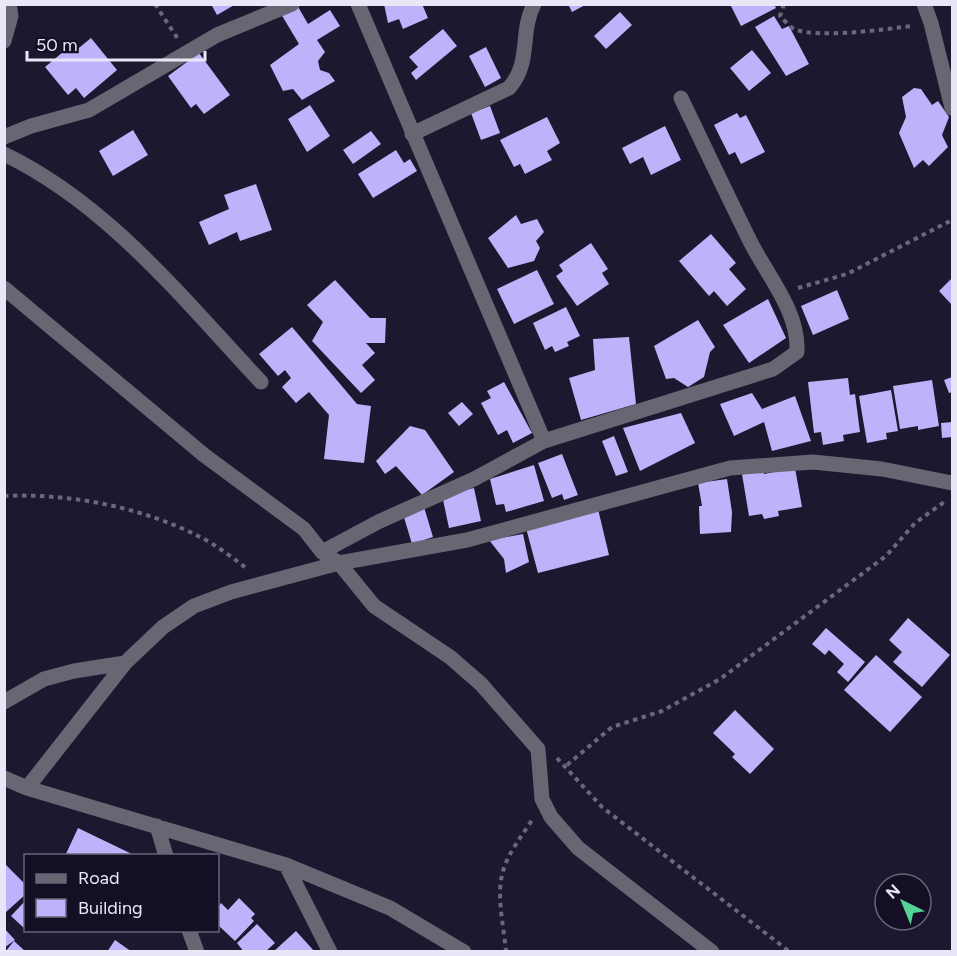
<svg xmlns="http://www.w3.org/2000/svg" width="957" height="956" font-family="Figtree,sans-serif">
<style>
.building{fill:#beb2fa}
.lines{fill:none;stroke-linecap:round;stroke-linejoin:round}
.path{stroke:#6b677c;stroke-width:4;stroke-dasharray:4.5 4.5;stroke-linecap:butt}
.minor{stroke:#676673;stroke-width:15}
</style>
<rect width="100%" height="100%" fill="#1c182f"/>
<path class="building" d="M211 4H236L217 15Z
M384 4H422L428 18 403 29 399 19 388 23Z
M568 4H587L572 12Z
M730 4H774L776 8 741 26Z
M297 5 308 24 330 10 340 26 317 40 325 52 318 61 320 70 329 73 335 81 302 100 293 89 283 91 270 65 299 44 281 14Z
M620 12 632 25 606 49 594 36Z
M774 16 782 29 789 26 809 64 786 76 755 27Z
M443 29 457 46 416 80 411 73 418 67 409 57Z
M91 38 117 70 84 98 76 88 68 95 45 67 69 47 74 52Z
M486 47 501 78 485 87 469 56Z
M752 50 771 73 749 91 730 68Z
M199 53 230 95 204 114 196 104 191 108 168 76Z
M914 88 921 89 932 105 938 101 949 117 942 135 948 147 929 166 923 160 914 168 899 133 906 117 902 97Z
M310 105 330 136 307 152 288 119Z
M490 106 500 133 481 140 471 113Z
M737 113 740 118 746 115 765 152 741 164 735 152 729 155 714 125Z
M547 117 560 143 547 151 552 160 525 174 520 164 514 167 500 140Z
M665 126 681 160 651 175 643 157 630 164 622 148Z
M133 130 148 155 113 176 99 151Z
M371 131 381 144 353 164 343 150Z
M396 150 404 163 410 159 417 171 373 198 358 174Z
M256 184 272 230 240 241 237 232 209 245 199 222 229 209 224 195Z
M516 215 521 224 537 219 544 232 536 241 540 248 534 261 508 268 488 238Z
M711 234 736 263 729 269 746 289 727 306 714 291 709 296 679 261Z
M591 243 608 269 602 273 609 284 577 306 556 276 563 271 559 265Z
M537 270 554 304 514 324 497 289Z
M952 278V305L939 291Z
M335 280 370 318H386L385 343H366L375 353 362 365 375 380 361 393 312 341 323 322 307 305Z
M837 290 849 319 813 335 801 306Z
M768 299 786 338 749 363 723 325Z
M566 307 580 336 567 342 569 346 555 352 552 346 545 350 533 323Z
M698 320 715 347 710 352 704 377 688 387 674 378 666 379 654 346Z
M292 327 357 404 371 406 364 463 324 459 329 415 309 392 296 403 282 387 291 378 285 370 278 376 259 354Z
M629 337 636 404 581 420 569 378 595 370 593 339Z
M952 377V392L949 393 944 380Z
M848 378 850 395 855 394 860 432 843 435 844 441 823 445 821 432 814 433 808 382Z
M932 380 939 426 918 430V426L900 429 893 386Z
M504 382 532 433 513 443 507 430 498 435 481 403 491 398 487 391Z
M891 390 898 431 886 433 887 439 867 443 859 396Z
M752 393 762 409 795 396 811 441 772 451 764 422 734 436 720 404Z
M462 402 473 414 459 426 448 413Z
M681 413 695 443 640 471 623 428Z
M952 422V437L942 438 941 423Z
M410 426 425 430 454 472 422 495 396 466 385 474 376 461Z
M614 436 628 472 616 476 602 441Z
M562 454 578 495 564 500 562 494 552 498 538 463Z
M534 465 544 501 506 512 504 504 496 505 490 479Z
M795 468 802 507 778 511 779 516 764 519 762 514 749 516 742 474 763 470 764 474Z
M727 479 732 512 731 532 700 534 699 506H702L698 483Z
M474 488 481 521 449 528 442 495Z
M424 507 433 537 412 544 403 514Z
M598 509 609 555 538 573 526 528Z
M523 534 529 562 506 573 504 559 489 540Z
M908 618 950 655 922 687 893 662 902 652 889 640Z
M826 628 865 662 848 682 837 672 844 664 829 650 825 655 812 644Z
M876 655 922 697 890 732 844 690Z
M735 710 774 749 750 774 732 757 735 754 713 733Z
M78 828 136 856H65Z
M6 865 26 885V894L6 912Z
M239 898 255 914 251 918 254 921 235 941 218 925V907L221 903 228 910Z
M26 900V926L24 928 11 916Z
M257 924 275 943 265 952H244L237 943Z
M4 928 15 940 4 948Z
M296 931 315 952H273Z
M115 940 132 952H107Z
M14 941 26 952H5Z"/>
<g class="lines">
<path class="path" d="M155 4 178 39
M784 4 780 16C784 20 790 27 794 29 817 39 886 29 912 26
M798 288 847 274 952 220
M4 496C69 493 142 507 200 537 216 545 232 557 246 568
M557 758 602 807 790 952
M567 765 612 727 662 711 720 679 886 556 915 523 947 500
M506 952C504 926 495 893 504 868 510 850 522 836 532 820"/>
<path class="minor" d="M358 4 544 441
M924 4 931 23 952 108
M4 41 11 16 9 4
M412 134 509 88C532 62 519 34 534 4
M4 137 31 126 89 110 217 35 292 4
M4 154C108 204 183 299 261 382
M4 288 204 455 304 529 322 552 339 563 374 606 450 657 481 684 538 749 542 799 551 817 578 848 712 952
M322 552 378 522 474 479 544 441 773 369 797 352C799 312 769 278 751 243 727 195 704 146 681 98
M4 702 44 679 74 671 125 663
M4 778 27 788 286 865 390 908 464 952
M27 788 125 663 163 627 194 606 231 592 339 563 467 540 730 468 813 462 882 469 952 483
M157 826 166 856
M286 865 330 952
M189 930 197 952"/>
</g>
<rect width="957" height="956" fill="none" stroke="#e9e7f7" stroke-width="12"/>
<rect x="24" y="854" width="195" height="78" fill="#140f25" stroke="#696579" stroke-width="1.5"/>
<rect x="36" y="874" width="30" height="9" fill="#676673" stroke="#696579" stroke-width="1.5"/>
<text x="78" y="884" font-size="18" fill="#e9e7f7">Road</text>
<rect x="36" y="899" width="30" height="18" fill="#beb2fa" stroke="#696579" stroke-width="1.5"/>
<text x="78" y="914" font-size="18" fill="#e9e7f7">Building</text>
<g transform="translate(903 902) rotate(317)"><circle r="28" fill="#140f25" stroke="#696579" stroke-width="1.5"/>
<path d="M0-4.5L10 22L0 15L-10 22Z" fill="#53d396"/>
<text y="-9" font-size="16" font-weight="bold" text-anchor="middle" fill="#e9e7f7">N</text>
</g>
<path d="M27 51v9h178v-9" fill="none" stroke="#e9e7f7" stroke-width="3"/>
<text x="36" y="51" font-size="18" fill="#e9e7f7" stroke="#140f25" stroke-width="4.5" paint-order="stroke">50 m</text>
</svg>
